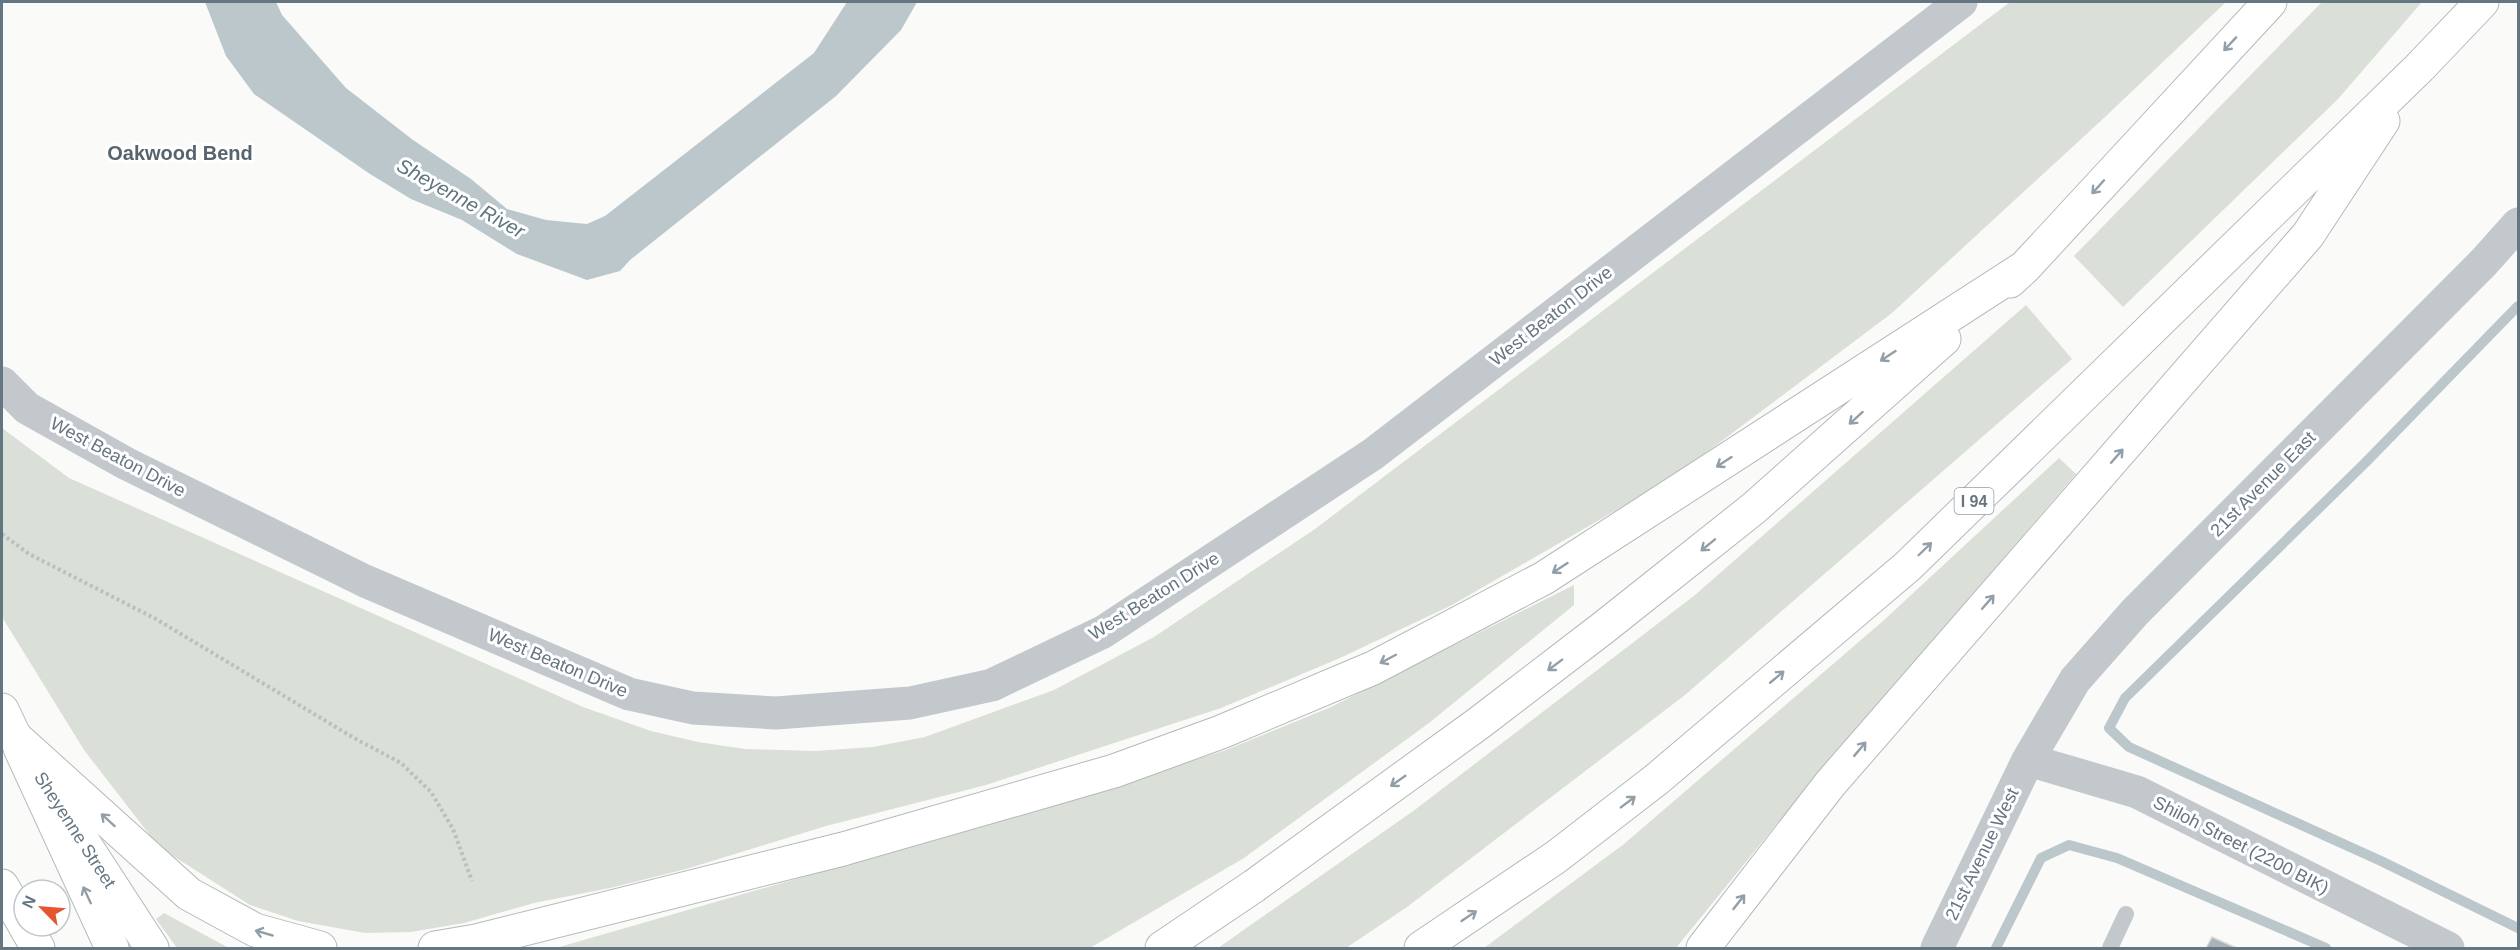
<svg xmlns="http://www.w3.org/2000/svg" width="2520" height="950" font-family="Helvetica,sans-serif">
<style>
.green{fill:#dadfd7}
.water{fill:#bbc7cb}
.lines{fill:none;stroke-linecap:round;stroke-linejoin:round}
.stream{stroke:#bbc7cb;stroke-width:10}
.building{fill:#aab3b9;stroke:#dcdcda;stroke-width:1.5}
.secondary-casing{stroke:#b3babf;stroke-width:35}
.motorway-casing{stroke:#b4b9bd;stroke-width:35}
.path{stroke:#bbbfc2;stroke-width:4;stroke-dasharray:3 3;stroke-linecap:butt}
.service{stroke:#c3c8cc;stroke-width:16}
.minor{stroke:#c3c8cc;stroke-width:33}
.secondary{stroke:#fff;stroke-width:33}
.motorway{stroke:#fff;stroke-width:33}
.oneway{stroke:#939fa8}
.labels{text-anchor:middle;stroke-width:6;stroke-linejoin:round;paint-order:stroke}
.shield{fill:#fff;stroke:#939fa8;stroke-width:1.5}
.shield-label{font-size:16px;font-weight:bold;fill:#657683}
.street-label{font-size:18px;fill:#657683;stroke:#fff}
.neighbourhood-label{font-size:20px;font-weight:bold;fill:#57646e;stroke:#fff}
.water-label{font-size:20px;font-style:italic;fill:#60757c;stroke:#fff}
</style>
<rect width="100%" height="100%" fill="#fafaf8"/>
<path class="green" d="M2010 2H2226L2105 117 1892 313 1703 455 1627 504 1452 605 1340 658 1221 708 986 785 826 826 686 869 610 888 534 903 464 923 411 932 365 933 298 921 250 905 159 847 84 750 2 617V428L69 478 583 707 651 731 698 742 745 749 815 751 873 747 925 737 1054 690 1154 637 1315 529Z
M2322 2H2422L2338 99 2123 307 2074 256Z
M2026 305 2072 359 1685 695 1407 907 1346 948H1218L1416 809 1695 595Z
M2059 458 2076 474 1815 777 1676 948H1484L1624 844 1883 621Z
M1574 585V605L1429 723 1244 858 1090 948H556L1021 814 1226 750 1331 707Z
M164 913 229 948H177L156 919Z"/>
<path class="water" d="M205 2H276L282 15 346 88 413 140 471 179 507 209 546 220 587 224 605 216 814 53 847 2H917L901 30 836 96 630 260 620 271 587 280 517 254 462 220 411 199 370 174 254 94 226 56Z"/>
<g class="lines">
<path class="stream" d="M2518 306 2366 462 2125 698 2109 728 2129 747 2381 861 2518 928
M1996 948 2041 858 2069 845 2117 858 2326 948"/>
</g>
<path class="building" d="M2212 937 2237 948H2206Z"/>
<g class="lines">
<defs>
<path id="secondary" d="M2 710 15 737 152 948
M2 886 24 924
M25 926 38 948"/>
<path id="motorway" d="M2010 281 2025 267 2270 2
M15 737 189 894 255 930 320 948
M20 748 112 948
M435 948 476 941 843 849 1114 771 1221 732 1373 668 1544 578 2025 267
M1162 948 1254 886 1479 723 1603 628 1754 508 1944 339
M1421 948 1556 857 1657 779 1908 566 2420 67 2482 2
M1703 948 1830 784 2308 235 2383 121"/>
</defs>
<use href="#secondary" class="secondary-casing"/>
<use href="#motorway" class="motorway-casing"/>
<path class="path" d="M2 534 29 554 156 619 354 738 401 763 431 792 453 829 472 881"/>
<path class="service" d="M2110 948 2126 914"/>
<path class="minor" d="M2 383 27 408 127 464 365 581 629 694 693 708 776 713 910 703 992 685 1103 632 1373 454 1961 2
M2028 760 2137 792 2448 948
M1937 948 2028 760 2075 680 2135 612 2484 262 2518 224"/>
<use href="#secondary" class="secondary"/>
<use href="#motorway" class="motorway"/>
</g>
<defs><path id="oneway-shaft" d="M-6 0H5M1.5-3L5.5 0L1.5 3" fill="none" stroke-width="1.6" stroke-linecap="round" stroke-linejoin="round" transform="scale(1.5)"/></defs>
<g class="oneway">
<use href="#oneway-shaft" transform="translate(2230 44) rotate(133)"/>
<use href="#oneway-shaft" transform="translate(2098 187) rotate(132)"/>
<use href="#oneway-shaft" transform="translate(1888 356) rotate(147)"/>
<use href="#oneway-shaft" transform="translate(1856 418) rotate(138)"/>
<use href="#oneway-shaft" transform="translate(2117 456) rotate(-49)"/>
<use href="#oneway-shaft" transform="translate(1724 462) rotate(147)"/>
<use href="#oneway-shaft" transform="translate(1708 545) rotate(141)"/>
<use href="#oneway-shaft" transform="translate(1925 549) rotate(-44)"/>
<use href="#oneway-shaft" transform="translate(1560 568) rotate(147)"/>
<use href="#oneway-shaft" transform="translate(1988 602) rotate(-49)"/>
<use href="#oneway-shaft" transform="translate(1388 659) rotate(152)"/>
<use href="#oneway-shaft" transform="translate(1555 665) rotate(143)"/>
<use href="#oneway-shaft" transform="translate(1777 677) rotate(-40)"/>
<use href="#oneway-shaft" transform="translate(1860 749) rotate(-50)"/>
<use href="#oneway-shaft" transform="translate(1398 781) rotate(145)"/>
<use href="#oneway-shaft" transform="translate(1628 802) rotate(-37)"/>
<use href="#oneway-shaft" transform="translate(108 820) rotate(-138)"/>
<use href="#oneway-shaft" transform="translate(87 895) rotate(-115)"/>
<use href="#oneway-shaft" transform="translate(1739 902) rotate(-52)"/>
<use href="#oneway-shaft" transform="translate(1469 916) rotate(-34)"/>
<use href="#oneway-shaft" transform="translate(264 933) rotate(-164)"/>
</g>
<g class="labels">
<rect class="shield" x="1954.5" y="488" width="39" height="26" rx="4.5"/>
<g class="shield-label">
<text x="1974" y="507">I 94</text>
</g>
<g class="street-label">
<text transform="translate(1551 316) rotate(-38)" y="6">West Beaton Drive</text>
<text transform="translate(118 457) rotate(28)" y="6">West Beaton Drive</text>
<text transform="translate(2263 484) rotate(-45)" y="6">21st Avenue East</text>
<text transform="translate(1154 596) rotate(-32)" y="6">West Beaton Drive</text>
<text transform="translate(558 663) rotate(23)" y="6">West Beaton Drive</text>
<text transform="translate(75 830) rotate(57)" y="6">Sheyenne Street</text>
<text transform="translate(2241 845) rotate(27)" y="6">Shiloh Street (2200 BIK)</text>
<text transform="translate(1982 854) rotate(-64)" y="6">21st Avenue West</text>
</g>
<g class="neighbourhood-label">
<text x="180" y="160">Oakwood Bend</text>
</g>
<g class="water-label">
<text transform="translate(461 198) rotate(29)" y="7">Sheyenne River</text>
</g>
</g>
<rect width="2520" height="950" fill="none" stroke="#657683" stroke-width="6"/>
<g transform="translate(42 908) rotate(295)"><circle r="28" fill="#ffffff" stroke="#c1c8cd" stroke-width="1.5"/>
<path d="M0-4.5L10 22L0 15L-10 22Z" fill="#e4572e"/>
<text y="-9" font-size="16" font-weight="bold" text-anchor="middle" fill="#657683">N</text>
</g>
</svg>
